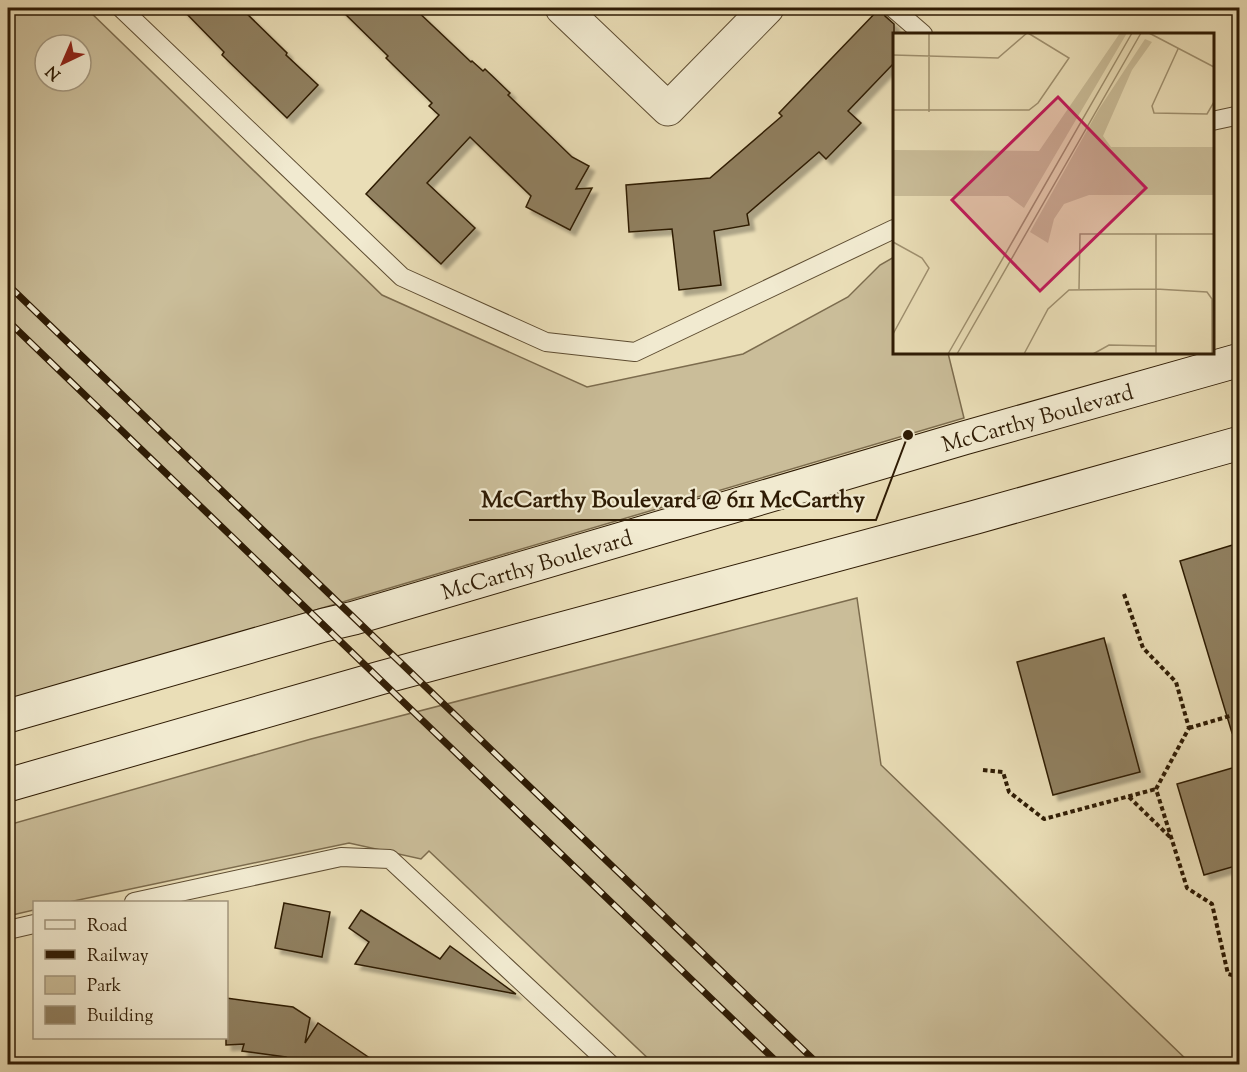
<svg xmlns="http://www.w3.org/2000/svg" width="1247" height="1072" font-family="'Sorts Mill Goudy',serif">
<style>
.green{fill:#cabd99;stroke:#7c6c4e;stroke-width:1.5;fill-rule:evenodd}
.building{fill:#908061;stroke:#2e1b04;stroke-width:1.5;filter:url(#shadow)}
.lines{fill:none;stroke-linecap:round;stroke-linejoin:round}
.service-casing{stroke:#5d4c31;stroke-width:20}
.minor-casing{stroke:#5d4c31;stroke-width:35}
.secondary-casing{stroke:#2e1b04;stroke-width:35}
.path{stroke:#2e1b04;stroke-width:4;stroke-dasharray:4.5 3;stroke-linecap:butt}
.service{stroke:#f1ead0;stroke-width:18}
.minor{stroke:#f1ead0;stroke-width:33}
.secondary{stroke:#f1ead0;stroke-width:33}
.rail-casing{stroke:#2e1b04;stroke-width:7}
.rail{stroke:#f1ead0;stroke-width:4.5;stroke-dasharray:14;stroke-linecap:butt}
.labels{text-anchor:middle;stroke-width:4.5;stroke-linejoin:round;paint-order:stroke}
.street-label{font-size:22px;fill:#2e1b04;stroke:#f1ead0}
.inset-road{fill:none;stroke:#9f906f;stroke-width:1.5}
.view{fill:#c2185b;fill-opacity:0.15;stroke:#c2185b;stroke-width:3}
.inset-edge{fill:none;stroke:#2e1b04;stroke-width:3}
.leader{fill:none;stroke:#2e1b04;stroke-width:2}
.callout-dot{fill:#2e1b04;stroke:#f1ead0;stroke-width:2}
.callout-label{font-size:24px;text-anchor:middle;font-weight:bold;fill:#2e1b04;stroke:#f1ead0;stroke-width:4.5;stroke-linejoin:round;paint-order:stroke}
</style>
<defs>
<filter id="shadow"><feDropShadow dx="5.5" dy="5.5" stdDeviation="1.5" flood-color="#0004"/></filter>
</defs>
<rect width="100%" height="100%" fill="#eadeb7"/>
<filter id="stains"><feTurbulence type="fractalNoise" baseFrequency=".00333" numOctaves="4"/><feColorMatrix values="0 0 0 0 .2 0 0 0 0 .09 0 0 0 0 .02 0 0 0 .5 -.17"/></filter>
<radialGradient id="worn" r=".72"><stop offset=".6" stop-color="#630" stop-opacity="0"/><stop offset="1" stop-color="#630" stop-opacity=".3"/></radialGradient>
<path class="green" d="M8 8H86L382 295 587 387 743 354 848 297 880 265 894 257V352L948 353 964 418 8 701ZM45 45H81V81H45Z
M857 598 881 765 1191 1064H654L429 851 421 859 349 843 69 902H34V910L8 916V825L311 739Z"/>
<path class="building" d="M181 8H241L287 53 286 55 318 85 287 118 222 55 224 52Z
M339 8H414L471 62 472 61 483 71 485 69 510 93 508 95 572 157 589 166 576 189 592 188 570 230 526 207 531 196 470 137 427 183 475 228 441 264 366 194 439 115 429 106 432 103 386 58 388 56Z
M880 8H882L885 16 894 24V63L848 111 861 123 826 159 819 152 747 214 749 225 714 231 721 285 679 290 672 229 629 232 626 185 710 178 782 116 779 113Z
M1239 543V732L1232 733 1180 561Z
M1104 638 1140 772 1053 795 1017 662Z
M1239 766V865L1204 875 1177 784Z
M284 903 330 912 322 957 275 948Z
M361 910 440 959 450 946 516 994 355 964 369 942 349 928Z
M226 998 293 1007 310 1018 305 1043 318 1023 380 1065H292L294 1062 286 1057 242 1051 244 1044 226 1045Z"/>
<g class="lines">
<defs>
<path id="service" d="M121 8 402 277 546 342 635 352 894 229
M893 8 923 34
M1212 121 1240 115
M134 902 341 857 390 859 610 1064
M8 930 34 924"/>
<path id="minor" d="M562 8 668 109 767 8"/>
<g id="secondary">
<path id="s1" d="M8 716 324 625 354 618 964 438 1240 360"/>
<path d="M8 785 380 678 976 517 1240 443"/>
</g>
</defs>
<use href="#service" class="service-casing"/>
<use href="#minor" class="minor-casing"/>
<use href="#secondary" class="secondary-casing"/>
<path class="path" d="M1124 594 1143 648 1176 682 1189 728 1156 789 1187 888 1212 904 1228 974 1240 977
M1189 728 1240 713
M983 770 1003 772 1009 792 1044 819 1156 789
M1129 797 1171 838"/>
<use href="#service" class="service"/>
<use href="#minor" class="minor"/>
<use href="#secondary" class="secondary"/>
<defs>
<path id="rail" d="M8 285 818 1064
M8 321 779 1064"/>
</defs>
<use href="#rail" class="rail-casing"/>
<use href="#rail" class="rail"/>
</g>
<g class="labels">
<g class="street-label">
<text dy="8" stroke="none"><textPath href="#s1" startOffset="1072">McCarthy Boulevard</textPath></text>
<text dy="8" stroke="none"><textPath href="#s1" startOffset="550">McCarthy Boulevard</textPath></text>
</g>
</g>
<g transform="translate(893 33)">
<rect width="321" height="321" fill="#eadeb7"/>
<path d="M227 0H234L131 175 115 163H0V117L146 118ZM252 6 259 9 239 37 210 103 218 114H321V162H196L171 171 161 186 155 210 137 199 206 76Z" fill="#cabd99"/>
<path class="inset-road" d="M256 0 321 34M285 16 259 73 261 80 314 81 321 69M0 22 105 25 134 0M0 77H136L145 70 176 25 135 0M36 79V0M263 201V321M0 209 29 225 36 235 0 301M186 256 187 201H321M55 321 239 0M64 321 248 0M131 321 155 276 176 257 263 256 314 259 319 266V321M200 321 216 312 263 313"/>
<path class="view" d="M165 64 253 155 147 258 59 167Z"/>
<rect width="321" height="321" class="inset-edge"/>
</g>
<path class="leader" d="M908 435L876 520H469"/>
<circle class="callout-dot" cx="908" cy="435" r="6"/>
<g class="callout-label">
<text x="673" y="507">McCarthy Boulevard @ 611 McCarthy</text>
</g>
<rect width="1247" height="1072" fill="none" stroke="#eadeb7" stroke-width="30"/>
<rect x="9" y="9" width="1229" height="1054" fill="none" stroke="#2e1b04" stroke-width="3"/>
<rect x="15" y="15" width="1217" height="1042" fill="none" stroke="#2e1b04" stroke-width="1.5"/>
<rect x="33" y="901" width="195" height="138" fill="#f1ead0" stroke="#a3977e" stroke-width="1.5"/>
<rect x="45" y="920" width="30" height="9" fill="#f1ead0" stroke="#a3977e" stroke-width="1.5"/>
<text x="87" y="931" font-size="18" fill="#2e1b04">Road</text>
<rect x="45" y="950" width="30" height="9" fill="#2e1b04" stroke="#a3977e" stroke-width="1.5"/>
<text x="87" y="961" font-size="18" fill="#2e1b04">Railway</text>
<rect x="45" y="976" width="30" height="18" fill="#cabd99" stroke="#a3977e" stroke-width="1.5"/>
<text x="87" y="991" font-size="18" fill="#2e1b04">Park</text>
<rect x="45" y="1006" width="30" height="18" fill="#908061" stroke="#a3977e" stroke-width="1.5"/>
<text x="87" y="1021" font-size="18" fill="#2e1b04">Building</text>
<g transform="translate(63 63) rotate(224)"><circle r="28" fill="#f1ead0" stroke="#a3977e" stroke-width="1.5"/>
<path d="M0-4.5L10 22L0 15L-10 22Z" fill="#8f2418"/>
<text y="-9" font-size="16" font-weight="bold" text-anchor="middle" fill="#2e1b04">N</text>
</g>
<rect width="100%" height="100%" filter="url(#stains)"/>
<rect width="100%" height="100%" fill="url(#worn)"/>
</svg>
